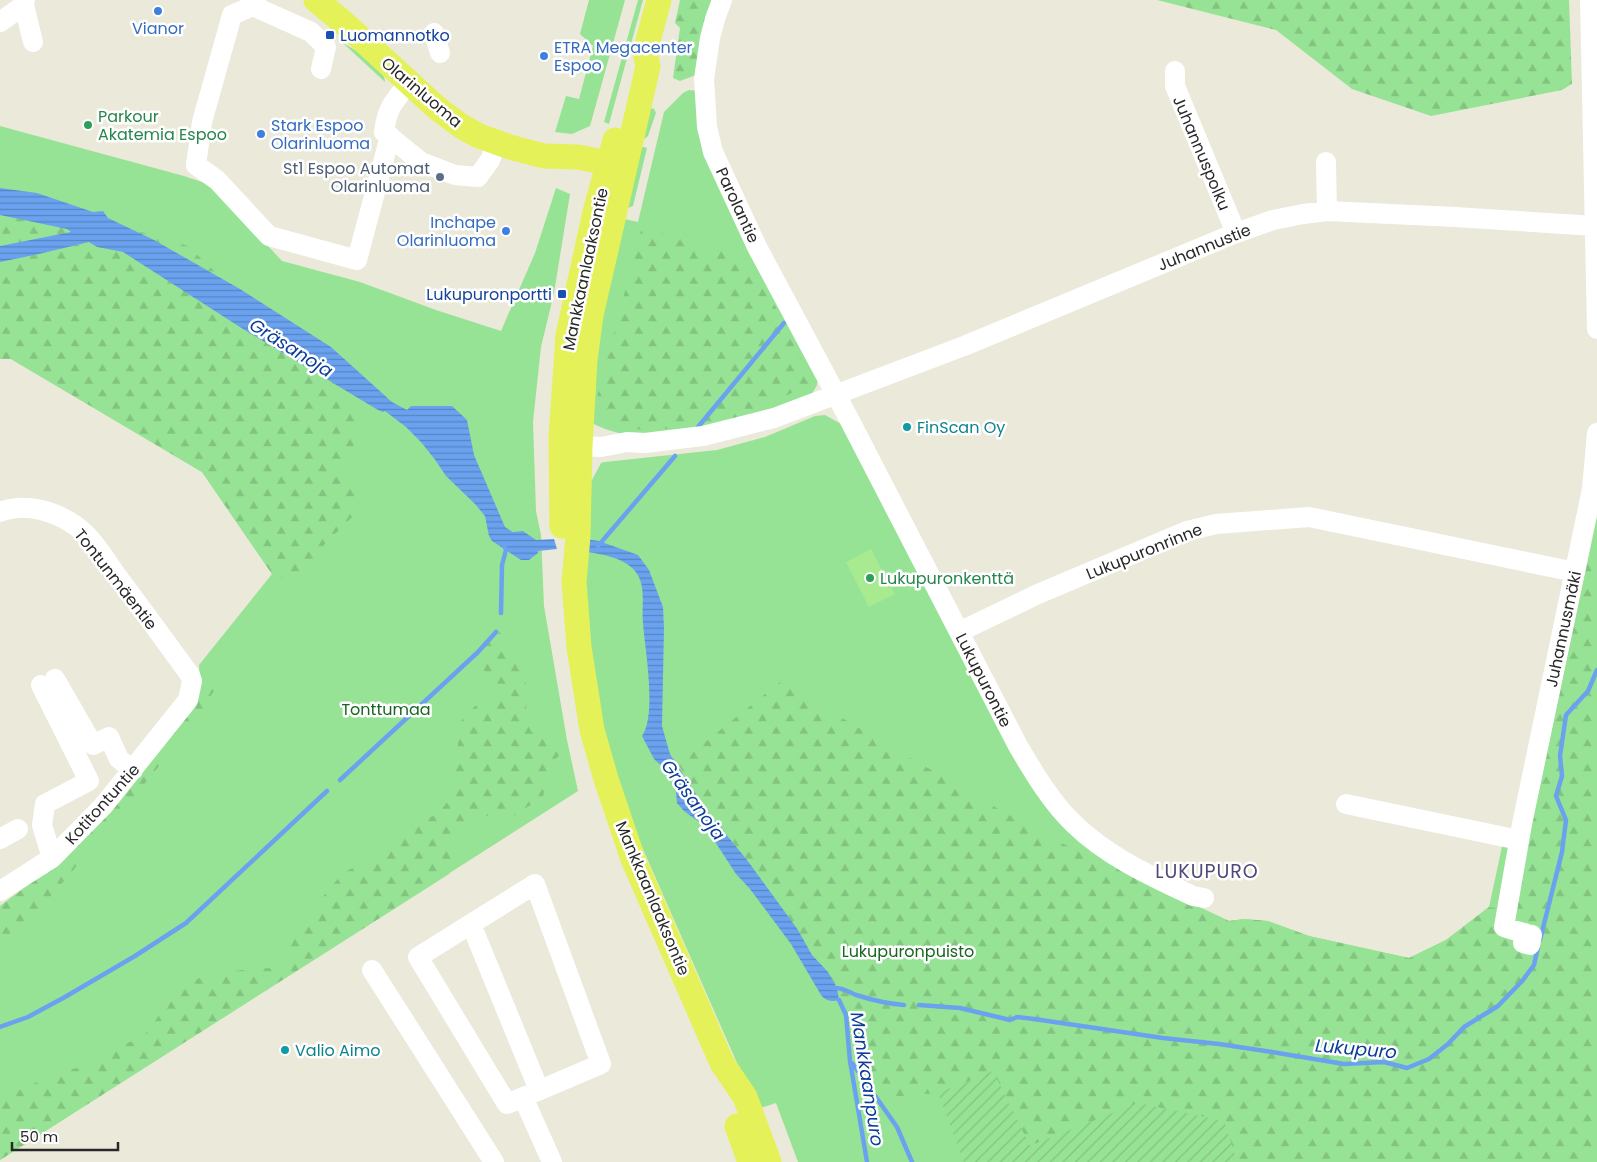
<svg xmlns="http://www.w3.org/2000/svg" width="1597" height="1162" font-family="Poppins,sans-serif">
<style>
.grass{fill:#97e395}
.forest{fill:url(#forest-firs)}
.garden{fill:url(#garden-furrows)}
.pitch{fill:#a7ea90}
.water{fill:url(#water-rules)}
.lines{fill:none;stroke-linecap:round;stroke-linejoin:round}
.stream{stroke:#6aa2ef;stroke-width:4.5}
.minor{stroke:#fff;stroke-width:20}
.major{stroke:#e5f158;stroke-width:25}
.shop-dot{fill:#3f7fe0;stroke:#fff;stroke-width:2}
.transit-dot{fill:#1a4fb4;stroke:#fff;stroke-width:2}
.leisure-dot{fill:#2e9e5b;stroke:#fff;stroke-width:2}
.service-dot{fill:#5c6f8a;stroke:#fff;stroke-width:2}
.culture-dot{fill:#0f9aa8;stroke:#fff;stroke-width:2}
.labels{text-anchor:middle;stroke-width:5;stroke-linejoin:round;paint-order:stroke}
.shop-label{font-size:16px;fill:#366cbe;stroke:#fff;text-anchor:start}
.transit-label{font-size:16px;fill:#164399;stroke:#fff;text-anchor:start}
.street-label{font-size:16px;fill:#282828;stroke:#fff}
.leisure-label{font-size:16px;fill:#27864d;stroke:#fff;text-anchor:start}
.service-label{font-size:16px;fill:#4e5e75;stroke:#fff;text-anchor:end}
.culture-label{font-size:16px;fill:#0d838f;stroke:#fff;text-anchor:start}
.park-label{font-size:16px;fill:#196521;stroke:#fff}
.water-label{font-size:18px;font-style:italic;fill:#0c3c99;stroke:#fff}
.quarter-label{font-size:19px;letter-spacing:1px;fill:#4f4979;stroke:#fff}
</style>
<defs>
<pattern id="forest-firs" width="22" height="20" patternUnits="userSpaceOnUse" patternTransform="scale(1.25)"><rect width="22" height="20" fill="#97e395"/><path d="M5 1l3.5 6h-7zM16 11l3.5 6h-7z" fill="#82c380"/></pattern>
<pattern id="garden-furrows" width="10" height="10" patternUnits="userSpaceOnUse" patternTransform="scale(1.25)"><rect width="10" height="10" fill="#97e395"/><path d="M-1 1l2-2M0 10L10 0M9 11l2-2" fill="none" stroke="#82c380"/></pattern>
<pattern id="water-rules" width="6" height="5" patternUnits="userSpaceOnUse" patternTransform="scale(1.25)"><rect width="6" height="5" fill="#6aa2ef"/><path d="M0 2.5h6" fill="none" stroke="#5784c2"/></pattern>
</defs>
<rect width="100%" height="100%" fill="#ebe9d9"/>
<path class="grass" d="M589 0H625L590 126 572 134 555 132 566 96 579 99 593 46 580 34Z
M638 0H643L609 124 604 122Z
M343 43C355 50 385 66 385 82Z
M689 90 699 91 701 122 818 377 817 385 812 394 743 421 633 436C618 433 605 430 592 423L587 392 620 218 638 222 664 112 683 93Z
M650 108 654 109 656 113 648 136 644 139 638 137Z
M0 126 184 176 211 185 282 261 360 282 436 310 501 331 535 253 556 188 570 194 554 293 541 347 533 422 536 511 541 535 544 606 567 740 578 791 0 1160V906L59 862 200 688 199 665 272 574 202 472 11 359H0Z
M637 145 647 148 633 206 628 208Z
M825 415 843 425 1032 782 1178 897 1229 921 1244 919 1268 921 1309 936 1409 958 1446 940 1489 907 1503 842 1527 846 1597 518V1162H798L776 1103 760 1108 741 1072 642 847 613 770 598 704 588 640 582 484 592 480 601 463 605 462 717 450 765 437 815 416Z"/>
<path class="forest" d="M680 0H713L696 75 680 81 673 78 680 28 675 23Z
M1157 0H1569L1572 84 1562 90 1431 116 1352 89 1276 30Z
M0 190 188 246 278 332 175 270 73 232 0 246Z
M642 227 753 261 813 383 741 417 646 432 593 412Z
M91 241 123 252 327 380 339 386 357 421 352 457 343 475 358 489 359 510 322 547 324 556 299 584 272 574 202 472 11 359H0V262L39 254Z
M1597 518V1162H1237L1224 1121 1138 1104 1029 1146 993 1071 938 1093 879 1098 847 1017 839 1000 837 988 828 972 812 955 798 930 747 860 707 811 678 764 780 682 1038 832 1229 921 1244 919 1268 921 1309 936 1409 958 1446 940 1489 907 1514 911Z
M500 632 519 660 527 687 526 720 531 731 550 739 561 753 547 769 543 797 512 817 491 814 455 832 447 843 456 858 449 874 0 1160V1099L59 1072 100 1063 122 1044 142 1039 172 997 193 980 218 973 251 969 273 968 285 961 300 924 342 874 369 858 378 848 420 820 437 815 448 801 454 775 461 721 475 706 499 692 496 679 484 671 477 649Z
M219 671 221 672 214 691 189 729 112 824 42 907 12 936 0 942V906L59 862 200 688 210 676Z"/>
<path class="garden" d="M993 1071 1030 1146 1138 1103 1224 1121 1237 1162H964L938 1093Z"/>
<path class="pitch" d="M871 549 895 594 869 607 846 562Z"/>
<path class="water" d="M0 188 37 193 93 212 103 211 108 218 154 240 240 289 331 347 392 402 407 410 411 406H452L467 420 474 455 505 527 513 532 523 531 536 540 554 539 557 549 538 551V553L529 560H521L492 541 489 536 485 516 475 504 446 476 436 461 421 442 406 427 385 411 383 412 378 410 243 329 123 252 97 247 89 242 39 254 0 262V246L71 232 67 229 0 215Z
M585 539 599 541 638 555 649 570 663 607 664 628 662 726 670 754 707 811 747 860 798 930 812 955 828 972 837 988 839 1000C831 1002 826 1001 821 995L791 944 750 889 736 874 710 834 699 822 684 811 677 803 675 783 669 773 654 759 642 736C657 714 645 650 643 623 641 606 647 586 635 571 624 557 599 554 583 551Z"/>
<g class="lines">
<path class="stream" d="M698 427 784 323
M598 546 675 456
M501 613 502 565 506 550 504 545
M340 780 478 652 496 632
M1540 940 1562 852 1566 820 1556 796 1562 776 1560 756 1566 715 1588 691 1597 670
M833 988C843 987 848 992 856 995 872 1000 887 1004 904 1005
M839 1000 846 1015 850 1061 867 1162
M919 1005 960 1008 1010 1020 1017 1017 1034 1019 1163 1038 1219 1044 1272 1052 1344 1064 1384 1062 1407 1068 1429 1059 1448 1044 1464 1027 1498 1006 1523 980 1534 965 1538 947
M0 1027 28 1017 65 997 135 956 186 923 327 791
M852 1063 897 1127 912 1162"/>
<path class="minor" d="M25 0 24 5 33 42
M256 0 253 6 232 15 202 122 196 165 217 180 269 236 357 260 390 136
M722 0 715 19 710 38 704 79 707 127 713 152 757 247 849 419 1018 746C1034 773 1051 802 1074 824 1108 857 1151 876 1193 896L1204 898
M1590 0 1597 329
M253 6 311 32 326 47 321 69
M0 22 24 5
M434 33 440 53
M1175 71V86L1236 233
M409 83C394 101 387 108 384 132L421 162 455 175 478 177 490 160 497 143
M1326 162 1327 211
M568 440 580 446 601 447 627 442 645 443 703 436 774 418 964 346 1236 233 1273 220 1303 214 1327 211 1455 217 1595 226
M0 512C25 502 55 511 76 526 93 538 105 559 117 576 142 609 166 642 190 675L192 681 188 700 104 805 52 858 0 891
M959 632 1038 594 1187 531 1216 524 1309 517 1575 572
M55 679 93 745 109 737 119 759 133 770
M41 685 89 781 45 804 42 825 52 858
M1346 804 1519 840
M0 839 18 829
M535 884 601 1064 507 1104 418 957Z
M471 924 539 1090
M1525 933 1523 943 1530 945 1532 935C1523 933 1513 930 1504 927L1522 824 1592 489 1597 433
M372 970 494 1162
M523 1097 552 1162"/>
<path class="major" d="M316 0 345 24 437 108 461 126 479 136 510 147 544 156 578 157 608 163 621 174
M659 0 645 52 648 66 644 84 591 315 585 360 580 446 578 536 574 582 579 647 592 730 606 779 633 859 722 1063 745 1097 769 1162
M562 526 561 437 568 335 596 208 615 140
M737 1126 750 1162"/>
</g>
<g class="shop-dot">
<circle cx="158" cy="11" r="5"/>
<circle cx="544" cy="56" r="5"/>
<circle cx="261" cy="134" r="5"/>
<circle cx="506" cy="231" r="5"/>
</g>
<g class="transit-dot">
<rect x="325" y="30" width="10" height="10" rx="2.5"/>
<rect x="557" y="289" width="10" height="10" rx="2.5"/>
</g>
<g class="leisure-dot">
<circle cx="88" cy="125" r="5"/>
<circle cx="870" cy="578" r="5"/>
</g>
<circle class="service-dot" cx="440" cy="177" r="5"/>
<g class="culture-dot">
<circle cx="907" cy="427" r="5"/>
<circle cx="285" cy="1050" r="5"/>
</g>
<g class="labels">
<g class="shop-label">
<text x="158" y="34" text-anchor="middle">Vianor</text>
<text x="554" y="53">ETRA Megacenter<tspan x="554" dy="18">Espoo</tspan></text>
<text x="271" y="131">Stark Espoo<tspan x="271" dy="18">Olarinluoma</tspan></text>
<text x="496" y="228" text-anchor="end">Inchape<tspan x="496" dy="18">Olarinluoma</tspan></text>
</g>
<g class="transit-label">
<text x="340" y="41">Luomannotko</text>
<text x="552" y="300" text-anchor="end">Lukupuronportti</text>
</g>
<g class="street-label">
<text transform="translate(422 92) rotate(40)" y="6">Olarinluoma</text>
<text transform="translate(1202 153) rotate(67)" y="6">Juhannuspolku</text>
<text transform="translate(738 205) rotate(65)" y="6">Parolantie</text>
<text transform="translate(1204 247) rotate(-22)" y="6">Juhannustie</text>
<text transform="translate(585 269) rotate(-78)" y="6">Mankkaanlaaksontie</text>
<text transform="translate(1144 551) rotate(-22)" y="6">Lukupuronrinne</text>
<text transform="translate(116 579) rotate(52)" y="6">Tontunmäentie</text>
<text transform="translate(1563 629) rotate(-78)" y="6">Juhannusmäki</text>
<text transform="translate(984 680) rotate(63)" y="6">Lukupurontie</text>
<text transform="translate(102 804) rotate(-48)" y="6">Kotitontuntie</text>
<text transform="translate(653 898) rotate(67)" y="6">Mankkaanlaaksontie</text>
</g>
<g class="leisure-label">
<text x="98" y="122">Parkour<tspan x="98" dy="18">Akatemia Espoo</tspan></text>
<text x="880" y="584">Lukupuronkenttä</text>
</g>
<g class="service-label">
<text x="430" y="174">St1 Espoo Automat<tspan x="430" dy="18">Olarinluoma</tspan></text>
</g>
<g class="culture-label">
<text x="917" y="433">FinScan Oy</text>
<text x="295" y="1056">Valio Aimo</text>
</g>
<g class="park-label">
<text x="386" y="715">Tonttumaa</text>
<text x="908" y="957">Lukupuronpuisto</text>
</g>
<g class="water-label">
<text transform="translate(291 348) rotate(32)" y="6">Gräsanoja</text>
<text transform="translate(693 800) rotate(54)" y="6">Gräsanoja</text>
<text transform="translate(1356 1049) rotate(5)" y="6">Lukupuro</text>
<text transform="translate(867 1079) rotate(81)" y="6">Mankkaanpuro</text>
</g>
<g class="quarter-label">
<text x="1207" y="878">LUKUPURO</text>
</g>
</g>
<path d="M12 1142v8h106v-8" fill="none" stroke="#282828" stroke-width="2.5"/>
<text x="20" y="1142" font-size="15" fill="#282828" stroke="#ffffff" stroke-width="4" paint-order="stroke">50 m</text>
</svg>
